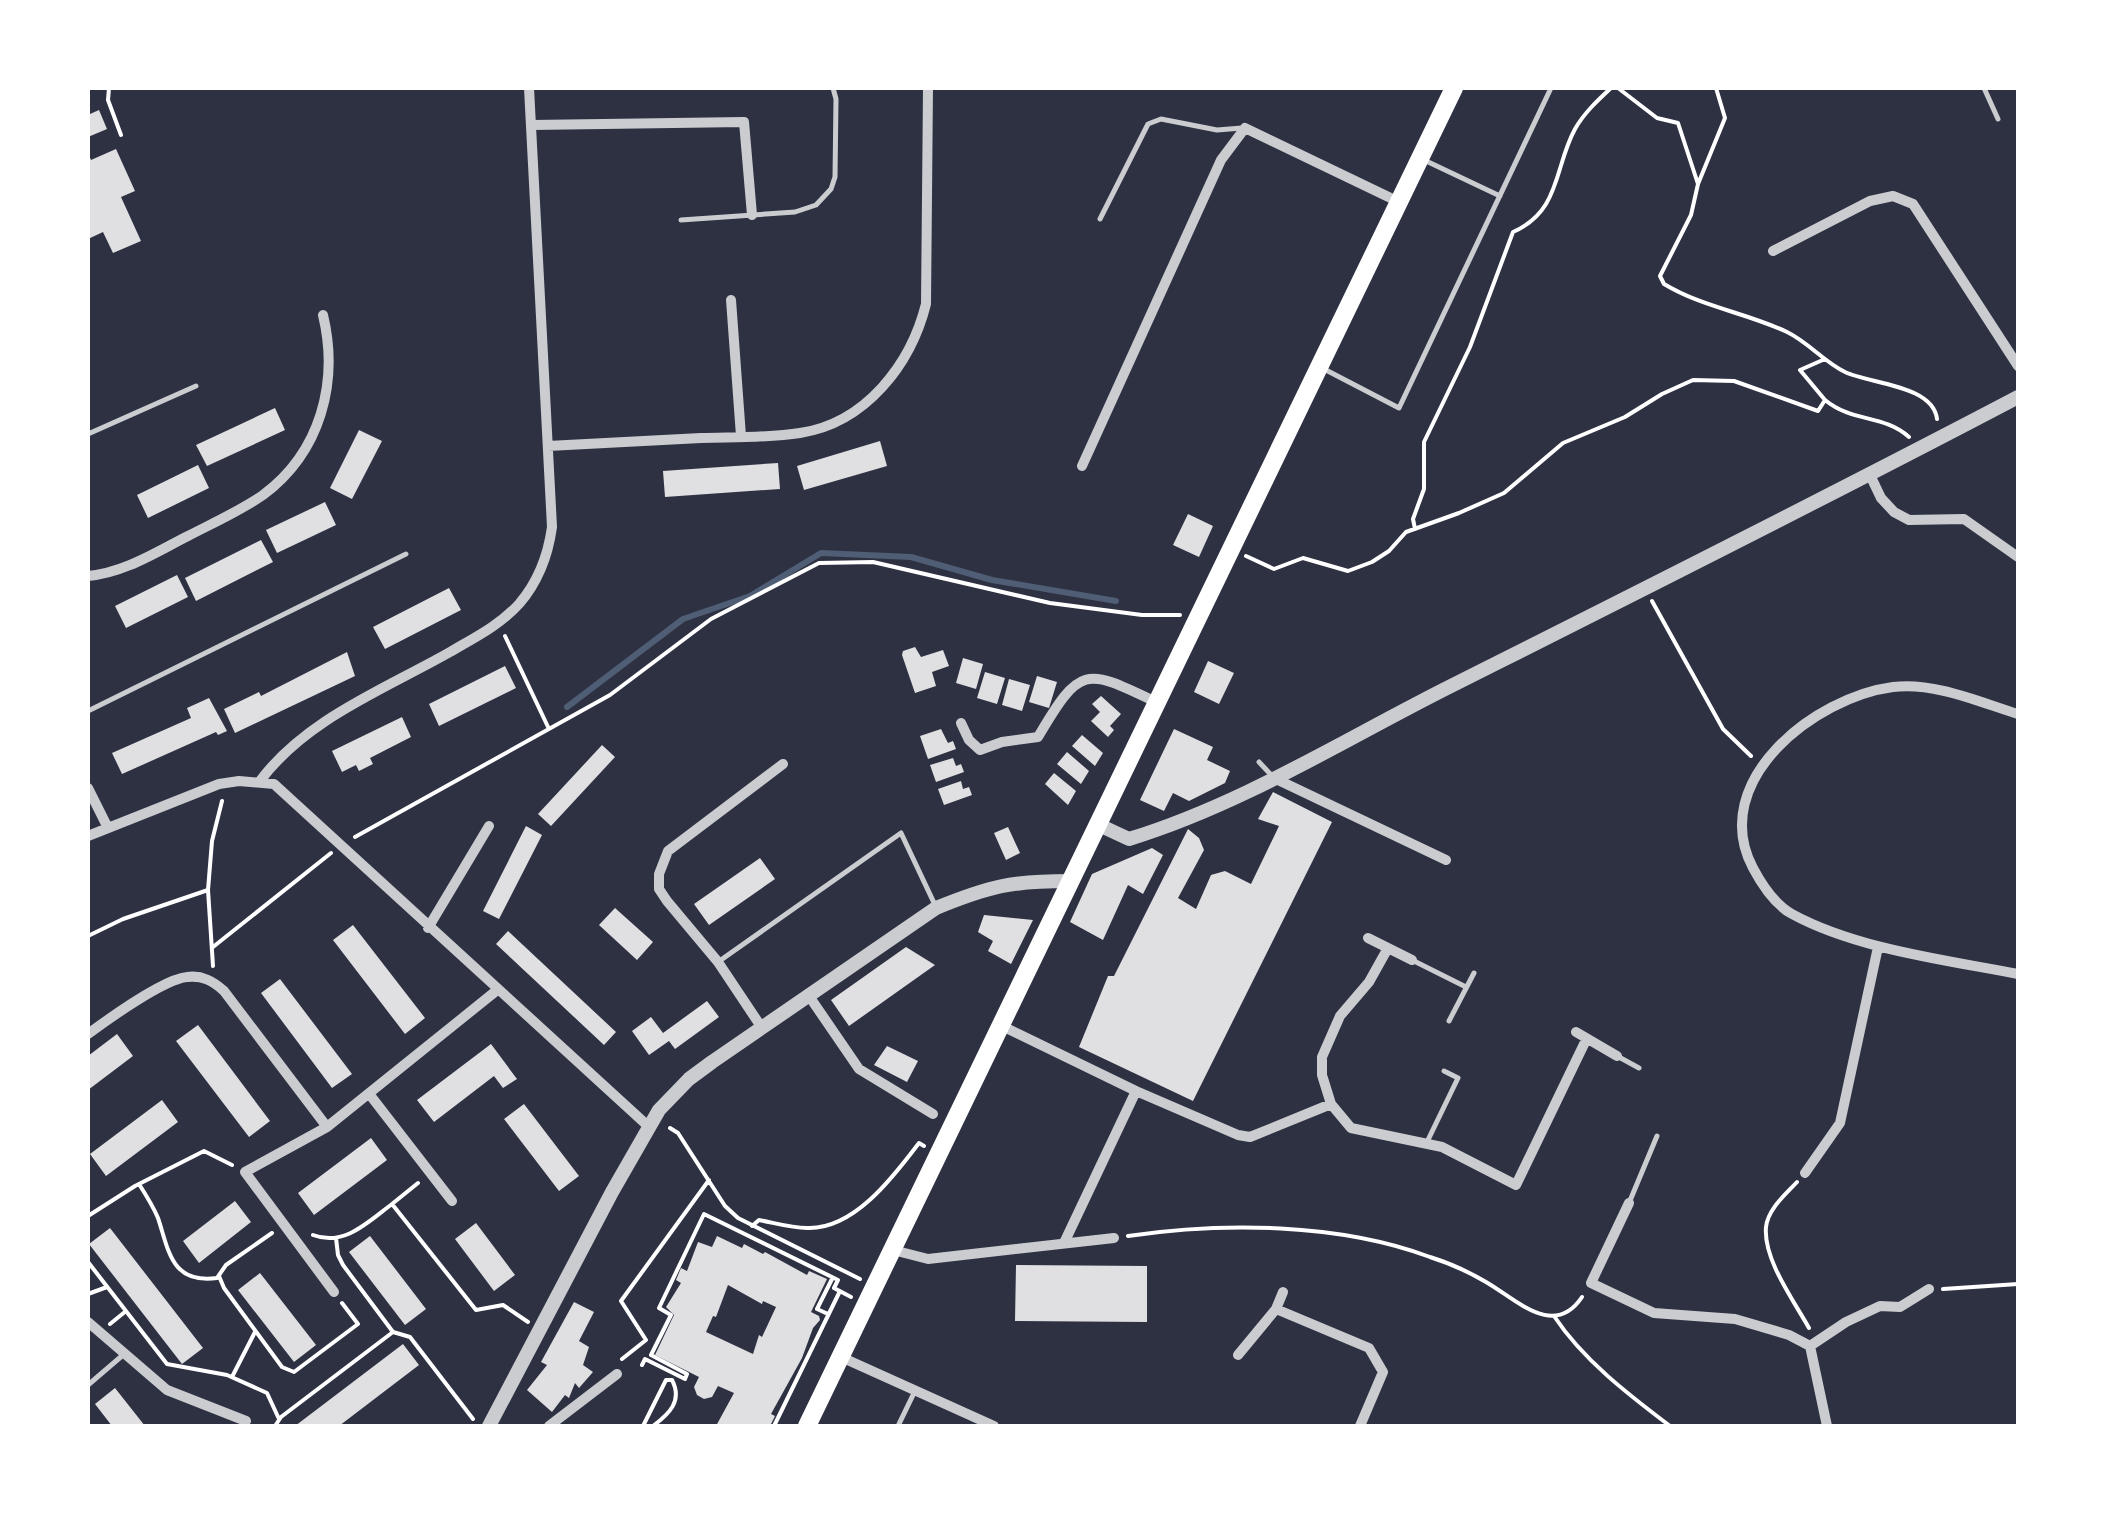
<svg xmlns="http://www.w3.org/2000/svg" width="2106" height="1514" font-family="'Space Grotesk',sans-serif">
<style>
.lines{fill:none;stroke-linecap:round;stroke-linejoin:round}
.stream{stroke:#4f5d75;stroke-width:6}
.building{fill:#e0e0e3;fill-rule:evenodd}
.path{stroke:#fff;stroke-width:4}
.service{stroke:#caccd0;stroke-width:5}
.minor{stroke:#caccd0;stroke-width:10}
.tertiary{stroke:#caccd0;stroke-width:14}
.primary{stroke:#fff;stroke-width:18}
</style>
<rect width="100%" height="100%" fill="#2d3142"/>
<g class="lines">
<path class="stream" d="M567 707 683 619 750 596 821 553 911 557 992 580 1116 601"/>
</g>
<path class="building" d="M88 108 90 114 99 110 107 129 88 137Z
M116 149 135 191 121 197 141 241 113 253 103 232 88 239V153L91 160Z
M275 408 285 430 207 466 196 445Z
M359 430 382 441 352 499 330 488Z
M880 441 887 466 804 490 797 466Z
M778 463 780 489 665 497 663 471Z
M198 465 209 488 148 518 137 495Z
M325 502 336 525 277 553 266 530Z
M1188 514 1213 526 1199 557 1173 545Z
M261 540 273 562 196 601 185 578Z
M177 575 188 597 126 628 115 606Z
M449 588 461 610 385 649 373 627Z
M915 647 921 657 943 650 949 666 932 672 936 686 915 693 902 655 903 651Z
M347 652 355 676 235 733 224 709 259 692 261 696Z
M963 658 983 664 976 689 956 683Z
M1208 661 1234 673 1219 704 1194 692Z
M505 666 516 688 439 726 429 704Z
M985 672 1005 678 997 704 977 698Z
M1037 676 1057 682 1049 708 1029 702Z
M1009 679 1030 685 1022 711 1002 705Z
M1101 696 1121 714 1110 726 1114 730 1108 737 1091 721 1100 712 1092 704Z
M209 698 227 731 218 735 216 732 122 774 112 753 191 718 187 708Z
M402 717 411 737 370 758 373 764 359 771 356 765 342 772 332 751Z
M941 729 948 743 953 741 956 749 928 759 920 736Z
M1174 729 1213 747 1207 760 1230 771 1225 783 1189 801 1173 793 1164 811 1140 800Z
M1082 735 1103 753 1095 766 1072 746Z
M602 745 615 757 551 826 538 814Z
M1067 752 1089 771 1081 784 1057 764Z
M953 758 956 766 961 764 964 772 936 782 930 765Z
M1054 773 1076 791 1068 805 1045 784Z
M961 781 963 789 969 787 972 795 944 805 938 789Z
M1273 792 1332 822 1193 1101 1079 1047 1108 976H1114L1188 829 1199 838 1204 850 1178 898 1196 909 1211 875 1225 871 1251 884 1279 826 1258 819Z
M526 826 542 835 499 919 483 911Z
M1008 827 1020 853 1006 860 994 833Z
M1152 848 1163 855 1143 894 1128 885 1103 940 1070 922 1092 874Z
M760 858 775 879 709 925 694 904Z
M615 908 653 942 637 960 599 925Z
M984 915 1033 920 1011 964 988 951 993 941 978 932Z
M353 925 425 1018 405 1034 333 940Z
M508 931 616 1032 604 1045 496 944Z
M906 947 935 965 849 1026 831 1000Z
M280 979 352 1074 332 1088 261 993Z
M707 1001 719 1017 675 1049 669 1041 649 1055 632 1031 651 1017 663 1033Z
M198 1025 270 1121 249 1137 176 1041Z
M117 1034 133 1056 88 1090V1056Z
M491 1044 517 1079 503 1088 494 1076 434 1122 417 1100Z
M887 1046 918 1061 907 1082 874 1065Z
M162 1100 178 1122 106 1176 90 1154Z
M524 1104 579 1176 559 1191 504 1119Z
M371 1138 387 1160 314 1215 298 1193Z
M235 1201 251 1222 199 1263 183 1241Z
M476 1223 515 1275 494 1291 455 1239Z
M110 1228 203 1348 182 1364 89 1244Z
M370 1236 426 1309 405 1325 349 1252Z
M717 1236 742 1248 744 1244 763 1254 765 1252 807 1275 809 1271 827 1279 811 1312 819 1316 820 1320 813 1328 802 1358 771 1414 775 1416 770 1426H716L734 1393 718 1386 712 1397 704 1399 697 1395 694 1387 699 1377 655 1355 674 1315 666 1307 681 1283 676 1280 681 1268 687 1271 698 1242 712 1247ZM728 1285 762 1304 763 1301 776 1307 762 1337 759 1335 753 1354 706 1332 713 1316 716 1317Z
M1016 1265 1147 1266V1322L1015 1321Z
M260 1273 316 1345 294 1362 238 1290Z
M574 1302 594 1312 579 1341 589 1347 583 1365 593 1372 579 1388 575 1383 569 1398 565 1395 552 1412 527 1390 547 1365 541 1362Z
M403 1344 419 1365 339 1426H295Z
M115 1388 145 1426H112L95 1404Z"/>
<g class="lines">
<path class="path" d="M109 88 108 100 121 135
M1618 88 1657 118 1678 123 1698 184
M1716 88 1725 118 1698 184 1691 215 1660 276 1664 284C1702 307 1747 313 1787 332 1808 342 1824 362 1845 372 1870 384 1933 385 1937 419
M1825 400 1800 370 1825 359
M1415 529 1413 519 1424 489V442L1470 347 1513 232C1561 211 1554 167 1575 129 1584 113 1598 100 1611 88
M1246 556 1274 569 1303 558 1348 571 1372 562 1389 551 1406 532 1459 513 1504 493 1563 443 1625 417 1662 394 1693 380 1734 381 1818 411 1825 400C1853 423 1883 414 1909 437
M1652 601 1723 729 1751 756
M505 636 549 729
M355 837 610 695 711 619 819 563 873 562 1050 603 1142 615H1180
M208 890 212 841 222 801
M88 936 123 919 208 890 213 966
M213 947 331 853
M670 1128 678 1133 725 1206 738 1218 860 1279
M1797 1182C1785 1195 1768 1209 1766 1227 1763 1259 1794 1301 1809 1328
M418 1183 392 1204 476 1310 503 1305 528 1322
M139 1184C146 1195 153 1206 158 1218 169 1251 171 1284 217 1278L226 1265 272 1233
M88 1216 135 1186 204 1151 232 1165
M752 1226 759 1220C775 1223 791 1228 807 1228 854 1230 894 1176 919 1143L924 1146
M313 1235C344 1247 368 1222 392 1204
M1128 1236C1223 1222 1339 1223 1430 1257 1449 1263 1469 1272 1486 1282 1517 1300 1554 1339 1582 1297
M88 1262 167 1364 227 1375 267 1393 279 1419
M219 1276 224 1288 282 1367 294 1372 358 1324 342 1303
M1943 1289 2018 1284
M88 1294 107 1287
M828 1314 817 1309 832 1279
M1554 1316C1583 1360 1629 1395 1670 1426
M110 1324 126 1311
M393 1332 410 1337 473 1419
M622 1359 646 1340 621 1301 709 1180
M642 1365 645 1359 685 1379 687 1374
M687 1374 651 1355 671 1315 659 1308 704 1214 838 1280 834 1288 851 1297
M232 1377 255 1332
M275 1426 281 1417 393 1332 343 1265 338 1255 336 1238
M643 1426 666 1380H672C683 1401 669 1414 653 1426
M774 1426 840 1291"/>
<path class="service" d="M1984 88 1998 119
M1424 160 1500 196
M1100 219 1148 124 1161 119 1217 130 1242 128
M681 220 795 212 816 205 831 189 835 177 836 99 833 88
M1322 368 1399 408 1551 88
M88 434 196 386
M88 711 406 554
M1259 762 1274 778
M1414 961 1466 987
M718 962 901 833 935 905
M1449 1021 1474 973
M1617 1056 1639 1068
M1427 1142 1458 1078 1444 1071
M1629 1203 1657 1136
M88 1385 123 1355
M898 1426 914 1393"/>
<path class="minor" d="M532 125 744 122 752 215
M1773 251 1870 201 1893 196 1913 204 2018 366
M731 300 741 436
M548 446C599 443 650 441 701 438 734 437 768 438 800 433 866 423 911 364 926 304L928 88
M1082 466 1221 160 1245 128 1399 202
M1870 475 1881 498 1894 512 1909 520 1964 519 2018 557
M88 576C124 573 156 552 188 536 213 523 240 511 263 495 321 452 339 382 323 315
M2018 714C1979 702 1935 682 1893 687 1815 697 1707 781 1753 868 1762 885 1774 904 1792 914 1856 949 1946 960 2018 974
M961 723 969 740 980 750 1002 742 1038 737C1081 664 1085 668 1158 703
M1276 779 1446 860
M260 781C306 719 385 689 450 652 474 638 500 625 519 604 538 582 548 556 552 527L529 88
M88 788 108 828
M88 836 219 784 239 781 274 784 648 1126
M428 928 489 826
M1368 938 1412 960
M1388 948 1369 982 1340 1016 1322 1057V1075L1331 1104 1351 1128 1442 1147 1516 1185 1586 1040
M809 996 859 1069 933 1114
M1002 1026 1136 1091 1238 1135 1250 1137 1331 1104
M762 1028 718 962 667 901 659 889V874L668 851 783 764
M1576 1032 1617 1056
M88 1034C107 1020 164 979 187 977 202 975 213 981 224 991L327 1127
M370 1095 452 1201
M1805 1173 1840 1123 1878 947
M1629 1203 1591 1283 1654 1313 1735 1319 1789 1335 1810 1346
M1064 1243 1136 1091
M893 1250 928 1259 1114 1238
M334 1292 245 1172 327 1127 496 991
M1276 1309 1369 1348 1383 1372 1360 1426
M88 1322 167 1390 246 1421
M1810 1346 1846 1322 1880 1306 1900 1307 1929 1289
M1810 1346 1827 1426
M1238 1355 1276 1309 1283 1292
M841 1357 994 1426
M549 1426 617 1374"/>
<path class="tertiary" d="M1099 825 1129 839C1243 804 1345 739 1451 686 1640 591 1830 496 2018 397
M489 1426 612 1192 659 1110 689 1079 712 1062 936 908C990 886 1011 881 1070 881"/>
<path class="primary" d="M807 1426 1454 88"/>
</g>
<rect width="2106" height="1514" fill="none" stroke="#ffffff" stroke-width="180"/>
</svg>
